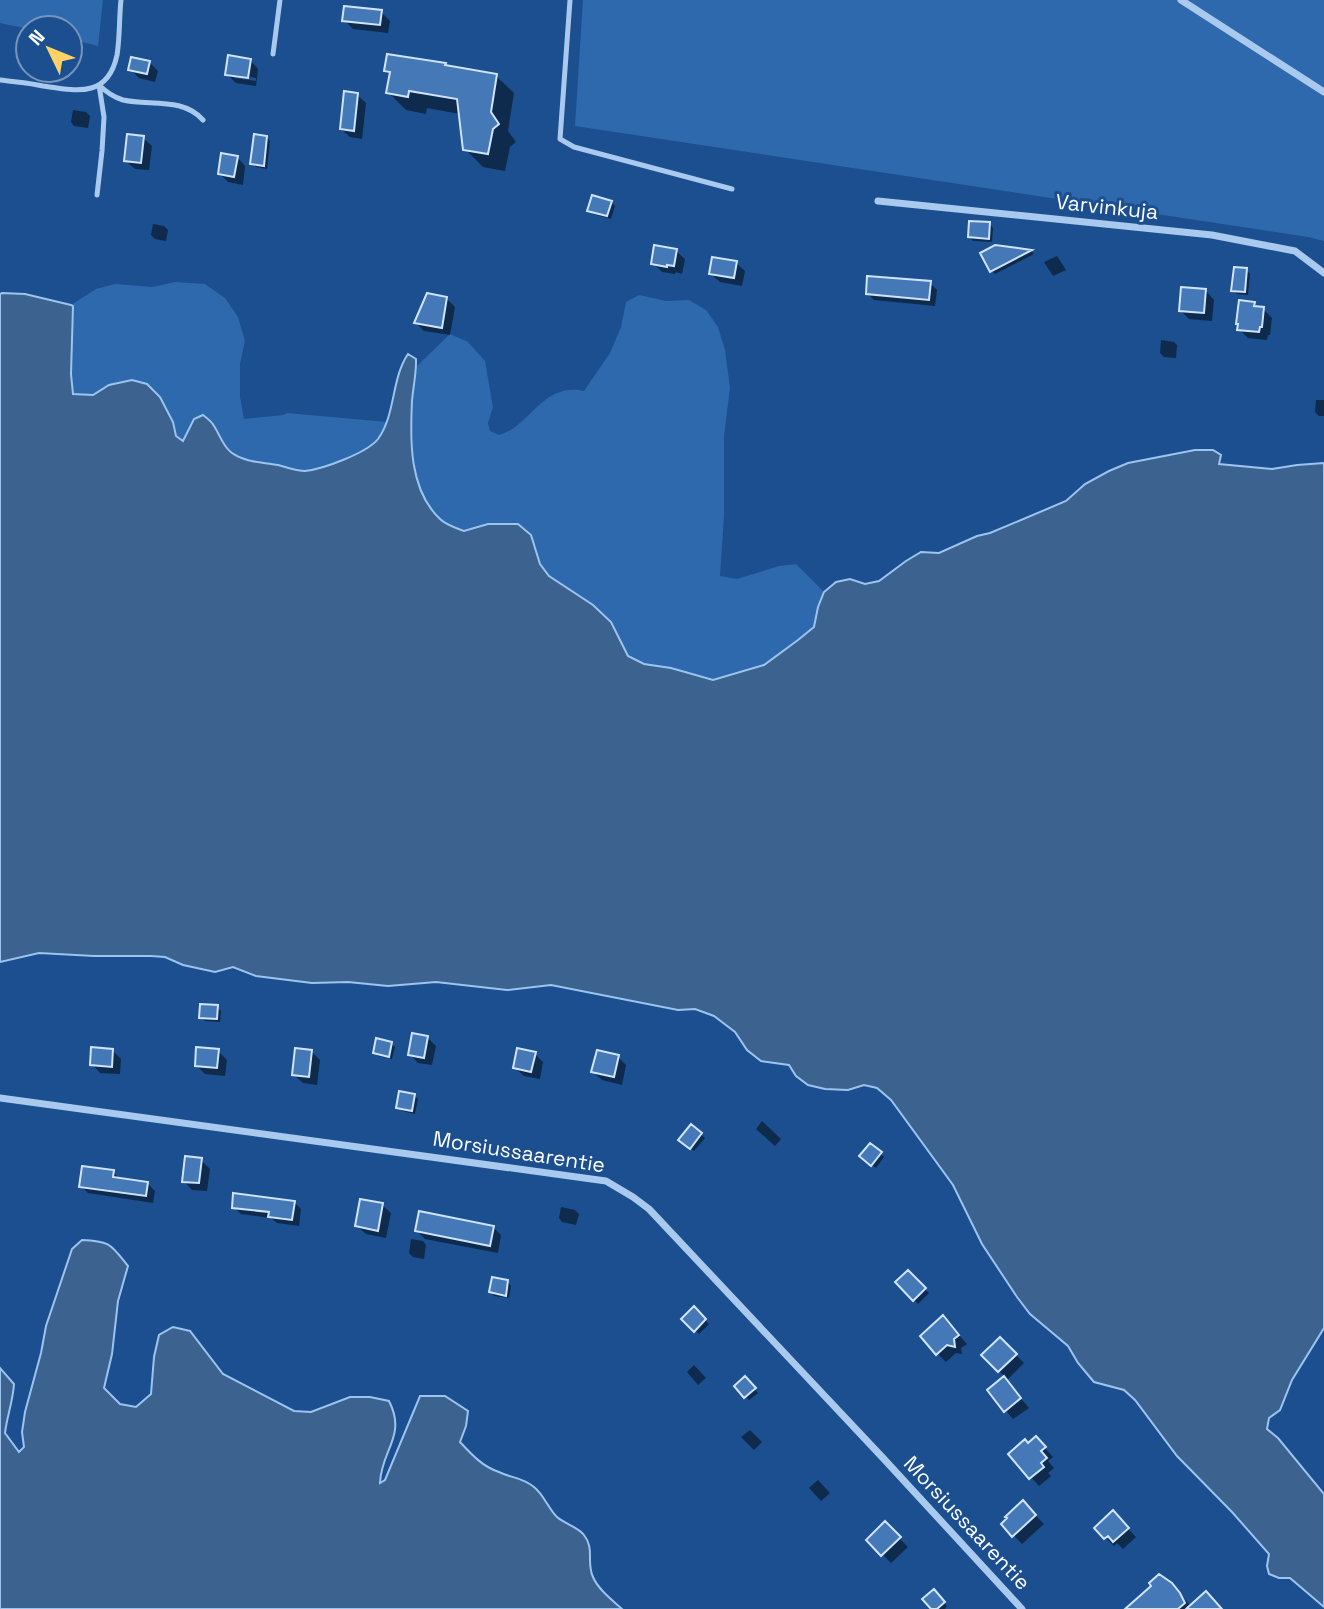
<svg xmlns="http://www.w3.org/2000/svg" width="1324" height="1609" font-family="'Space Grotesk',sans-serif">
<style>
.green{fill:#2e69ad}
.water{fill:#3c6290;stroke:#9cc4f0;stroke-width:2}
.shadow{fill:#0007;fill-rule:evenodd}
.building{fill:#4478b7;stroke:#cfe3fa;stroke-width:2}
.lines{fill:none;stroke-linecap:round;stroke-linejoin:round}
.lane{stroke:#a9c9ee;stroke-width:5}
.street{stroke:#a9c9ee;stroke-width:7}
.labels{text-anchor:middle;stroke-width:6;stroke-linejoin:round;paint-order:stroke}
.street-label{font-size:21px;fill:#fff;stroke:#1b4f8f}
</style>
<rect width="100%" height="100%" fill="#1b4f8f"/>
<path class="green" d="M0 0H103L98 46 70 39V28H28V29L0 23Z
M583 0H1324V241L1308 237 575 126Z
M175 282 205 284 225 298 238 317 245 341 240 364V397L244 419 283 415 287 413 387 422 377 439 366 450 337 462 304 471 248 461 231 452 218 434 214 425 194 419 184 441 176 436 173 422 109 385 93 395 73 394C70 364 74 334 71 305L96 289 115 284 153 287Z
M639 295 666 301 689 300 706 310 718 327 725 350 730 388 724 436V516L720 576 737 579 779 566 796 564 824 592 818 607 814 627 798 640 764 665 713 680 671 668 644 664 628 656 611 622 593 605 549 576 540 564 535 545 464 531 442 521 426 503 417 482 413 454 412 427V401L417 366 450 334 468 342 485 361 493 407 488 423 490 431 499 435C504 433 510 431 514 428 538 410 550 384 584 391L610 353 621 327 626 302Z"/>
<path class="water" d="M2 293 25 294 71 305 73 306 71 374 73 394 93 395 109 385 132 380 147 384 160 397 173 422 176 436 183 441 194 419 203 415C207 418 212 422 214 426 220 435 223 447 232 453 246 463 262 462 278 465 286 467 296 471 305 471 323 469 367 453 378 439 396 414 391 379 408 354L416 359V363C416 375 413 388 412 401 410 440 409 490 440 519 446 525 456 528 464 531L488 524H518L531 535 540 564 549 576 593 605 611 622 628 656 644 664 671 668 713 680 764 665 798 640 814 627 818 607 824 592 836 582 850 579 865 584 879 581 906 561 921 552 939 553 977 536 990 533 1066 501 1085 484 1109 471 1128 463 1195 450H1213L1221 455 1219 464 1272 469 1297 465 1324 463V1328L1292 1380 1280 1410 1269 1418 1267 1429 1278 1438 1324 1494V1607L1290 1578H1279L1269 1574 1267 1566 1269 1554 1232 1512 1177 1456 1135 1400 1124 1390 1094 1382 1078 1363 1068 1346 1030 1314 1017 1297 982 1244 953 1185 891 1100 877 1088 864 1085 848 1090 825 1089 808 1085 796 1076 789 1065 761 1061 747 1050 735 1032 714 1016 695 1009 678 1010 551 985 507 990 436 982 388 986 348 982 312 983 256 976 233 967 215 972 183 965 165 957 151 956H94L39 953 0 962V294Z
M82 1240C111 1241 111 1245 128 1266L118 1301 112 1354 104 1388 120 1404 136 1407 151 1394 154 1357 159 1335 173 1327 190 1331 223 1374 294 1411 311 1412 350 1397H370L389 1401C407 1436 381 1450 380 1483L385 1480 420 1396H445L468 1411 466 1426 460 1442C471 1454 483 1467 499 1472 511 1478 522 1477 534 1487 544 1495 548 1508 557 1517 565 1524 578 1527 584 1535 595 1549 586 1562 593 1577 598 1589 612 1600 622 1609H0V1368L14 1384C13 1401 7 1416 5 1433L19 1452 24 1447 22 1432 25 1412 41 1353 46 1326 72 1249Z"/>
<path class="shadow" d="M381 12 390 21 388 33 353 29 344 20Z
M250 60 258 69 256 86 236 83 227 74ZM234 74 256 78V81L234 78Z
M149 62 158 71 155 82 139 78 130 69Z
M447 67 496 76 514 93 508 131 516 142 510 147 505 171 483 167 465 149 460 114 427 108 426 114 406 110 388 92 391 75 386 70Z
M357 95 366 103 362 139 350 137 341 129Z
M73 110 86 112 90 116 88 128 74 126 71 122Z
M267 137 270 141 267 169 256 167 252 163Z
M143 138 152 146 149 170 135 169 126 161Z
M237 157 245 166 243 185 228 182 220 174Z
M611 202 615 206 611 219 593 214 589 210Z
M153 224 164 226 168 230 166 241 155 239 151 235Z
M990 224 993 228 992 242 973 241 969 237Z
M996 247 1031 251 1034 254 995 274 992 271Z
M676 251 685 259 682 274 676 272 675 274 662 272 653 263Z
M1057 256 1066 270 1053 276 1044 262Z
M736 263 745 271 742 286 720 282 711 274Z
M1247 270 1250 274 1248 295 1237 294 1233 290Z
M930 283 937 290 935 306 874 300 867 293Z
M1206 291 1214 300 1212 321 1189 319 1180 310Z
M446 298 455 307 450 335 424 331 416 323Z
M1254 303 1259 309H1263L1272 318 1270 335H1268L1267 340 1248 338 1239 329 1240 325Z
M1161 340 1174 342 1177 345 1176 358 1164 357 1160 353Z
M1316 400H1324V416H1319L1315 412Z
M217 1007 221 1011 220 1022 205 1021 201 1017Z
M427 1037 436 1046 432 1065 418 1063 410 1054Z
M391 1044 395 1047 392 1059 378 1056 375 1052Z
M112 1050 121 1059 120 1074 100 1073 92 1064Z
M218 1051 227 1060 225 1076 205 1074 196 1065Z
M311 1051 320 1060 317 1085 303 1083 294 1075Z
M535 1054 543 1062 540 1079 524 1076 515 1068Z
M618 1057 626 1065 622 1085 602 1080 593 1072Z
M414 1095 418 1099 415 1114 402 1111 398 1107Z
M762 1121 781 1139 775 1146 756 1129Z
M691 1126 705 1138 694 1151 684 1143Z
M881 1154 884 1157 876 1168 865 1160Z
M201 1160 210 1169 207 1191 192 1190 184 1181Z
M113 1172 121 1180 147 1183 155 1191 153 1203 88 1193 81 1186Z
M294 1202 301 1209 299 1226 277 1223 271 1218 241 1214 234 1207Z
M382 1205 391 1213 386 1238 366 1234 357 1226Z
M561 1207 575 1210 579 1214 576 1225 562 1222 559 1218Z
M493 1227 501 1235 498 1253 425 1239 417 1231Z
M411 1239 423 1241 426 1245 424 1259 413 1257 409 1253Z
M907 1273 929 1293 918 1304 897 1282Z
M508 1282 511 1286 509 1298 494 1296 491 1292Z
M694 1309 709 1324 699 1334 684 1319Z
M951 1326 967 1344 961 1348 962 1354 956 1353 946 1362 937 1353Z
M1000 1339 1024 1363 1006 1381 1029 1408 1013 1419 989 1390 1005 1377 984 1355Z
M694 1365 706 1378 698 1385 687 1372Z
M745 1378 758 1393 749 1400 736 1386Z
M750 1430 762 1442 754 1450 741 1437Z
M1028 1445 1044 1447 1053 1457 1048 1461 1054 1468 1048 1473 1051 1476 1039 1486 1010 1454Z
M818 1480 830 1493 821 1501 809 1488Z
M1023 1503 1044 1524 1022 1544 1003 1524Z
M1113 1513 1136 1537 1123 1549 1117 1543 1114 1546 1096 1528Z
M885 1524 908 1547 891 1563 868 1540Z
M1171 1585 1191 1606 1221 1609H1136L1153 1586Z
M934 1591 947 1606 945 1609H933Z"/>
<path class="building" d="M344 6 382 10 380 25 342 21Z
M387 54 446 63 445 65 497 74 491 112 499 124 493 129 488 154 463 150 457 99 409 91 408 97 386 93 390 72 384 71Z
M228 55 251 59 248 78 225 75Z
M131 57 150 61 147 74 128 70Z
M344 91 358 93 354 131 340 129Z
M127 134 144 136 141 163 124 161Z
M254 134 267 136 264 166 250 164Z
M221 153 238 156 234 177 218 174Z
M592 195 612 201 607 216 587 211Z
M969 221 990 222 989 239 968 237Z
M654 245 677 249 674 266 667 265V267L651 264Z
M995 245 1032 250 990 272 980 253Z
M712 257 737 261 734 278 709 274Z
M1234 267 1247 268 1245 292 1231 291Z
M867 276 931 281 929 300 866 294Z
M1181 287 1206 289 1204 313 1179 311Z
M427 293 447 297 442 328 414 323Z
M1239 300 1255 302 1254 306 1264 307 1262 327H1260L1259 332 1237 330 1238 324H1236Z
M200 1004 218 1005 217 1019 199 1018Z
M412 1033 428 1036 424 1058 408 1055Z
M376 1038 392 1042 389 1057 373 1053Z
M91 1047 113 1049 112 1067 90 1065Z
M196 1047 219 1049 217 1068 195 1066Z
M295 1048 312 1050 309 1077 292 1075Z
M517 1048 536 1052 531 1072 513 1068Z
M597 1050 619 1055 614 1077 591 1072Z
M399 1091 415 1094 412 1111 396 1108Z
M691 1124 702 1133 690 1149 678 1140Z
M870 1143 882 1152 871 1166 859 1156Z
M185 1156 202 1158 199 1183 182 1182Z
M82 1166 114 1170 113 1177 148 1182 146 1196 79 1187Z
M233 1193 295 1201 292 1220 268 1217 269 1212 232 1208Z
M360 1199 383 1203 378 1231 355 1226Z
M419 1211 494 1226 490 1246 415 1231Z
M908 1270 926 1288 913 1301 895 1282Z
M492 1277 508 1280 506 1296 489 1292Z
M694 1306 706 1319 694 1332 681 1319Z
M943 1315 959 1335 954 1339 955 1347 947 1345 936 1355 920 1336Z
M1000 1337 1017 1354 998 1372 981 1355Z
M745 1376 756 1388 744 1398 734 1386Z
M1004 1376 1021 1398 1004 1412 987 1390Z
M1036 1436 1046 1447 1041 1451 1047 1458 1041 1463 1044 1467 1029 1479 1008 1454 1025 1439 1028 1443Z
M1023 1500 1036 1515 1012 1537 1001 1524 1007 1518 1005 1517Z
M1113 1510 1129 1528 1113 1542 1108 1536 1104 1539 1094 1528Z
M885 1521 901 1537 881 1556 866 1540Z
M1159 1574 1172 1583 1180 1593 1185 1603 1178 1609H1125L1151 1586 1149 1583Z
M934 1589 945 1602 937 1609H931L922 1599Z
M1206 1591 1222 1609H1186Z"/>
<g class="lines">
<path class="lane" d="M570 0 560 139 574 147 732 189
M273 54 280 0
M0 80C14 82 29 83 43 86 77 91 108 98 117 55 120 37 119 18 121 0
M99 85C106 92 113 97 123 100 149 106 183 97 203 120
M97 195 102 151 104 117 99 85"/>
<path class="street" d="M1181 0 1324 92
M878 201 1212 235 1295 251 1324 273
M0 1098 606 1181 633 1197 649 1209 883 1458 1022 1609"/>
</g>
<g class="labels">
<g class="street-label">
<text transform="translate(1107 207) rotate(6)" y="7">Varvinkuja</text>
<text transform="translate(519 1152) rotate(9)" y="7">Morsiussaarentie</text>
<text transform="translate(967 1523) rotate(47)" y="7">Morsiussaarentie</text>
</g>
</g>
<g transform="translate(49 49) rotate(313)"><circle r="33" fill="#1b4f8f" stroke="#7695bc" stroke-width="2"/>
<path d="M0-5L12 26L0 18L-12 26Z" fill="#ffd166"/>
<text y="-10" font-size="19" font-weight="bold" text-anchor="middle" fill="#ffffff">N</text>
</g>
</svg>
